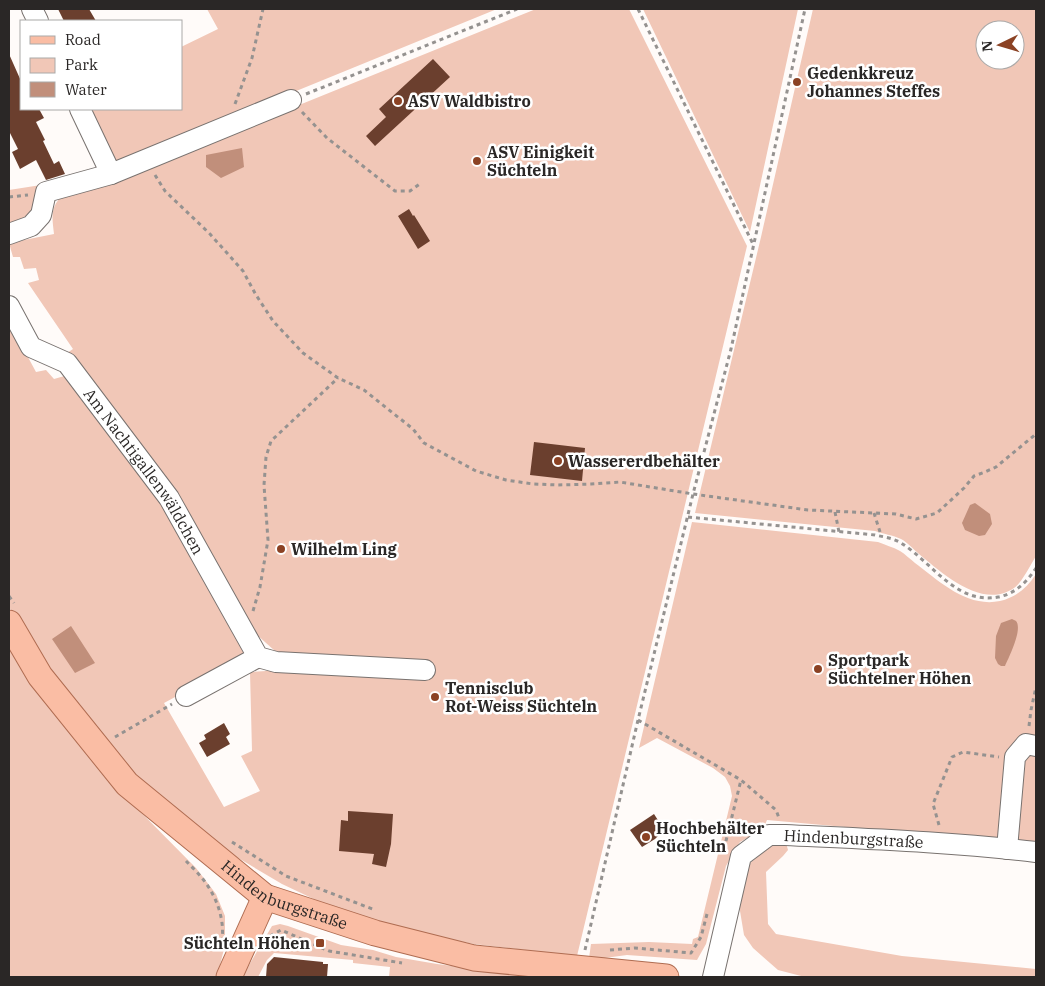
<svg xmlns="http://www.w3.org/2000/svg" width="1045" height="986" font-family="'IBM Plex Serif',serif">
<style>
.green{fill:#f1c7b7;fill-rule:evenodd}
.water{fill:#c18f7b}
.building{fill:#6b3f2e}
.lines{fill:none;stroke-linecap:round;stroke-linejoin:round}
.minor-casing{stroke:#78726f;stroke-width:22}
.major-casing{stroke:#af6c51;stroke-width:27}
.path{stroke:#959290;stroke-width:3;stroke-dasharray:4 4;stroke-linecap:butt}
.minor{stroke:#fff;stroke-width:20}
.major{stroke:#fabda4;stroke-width:25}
.poi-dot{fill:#8b4224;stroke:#fff;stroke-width:2}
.labels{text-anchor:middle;stroke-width:5;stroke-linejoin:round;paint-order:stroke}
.poi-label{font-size:16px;font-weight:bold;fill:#2a2726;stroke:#fff;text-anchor:start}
.street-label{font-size:16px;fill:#2a2726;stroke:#fff}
</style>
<rect width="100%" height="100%" fill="#fffbf9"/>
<path class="green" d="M207 9H497L115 165 89 109H181V47L218 29Z
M536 9H629L747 246 577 956 474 944 420 934 376 924 320 902 282 884 228 852 149 789 111 751 46 664 9 607V322L36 372 46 370 54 379 68 375 137 463 195 553 245 651 240 662 164 703 224 807 260 791 241 756 252 751 250 672 282 670 311 658 275 651 256 634 64 355 73 349 28 283 39 280 36 268 24 269 20 257H13L9 243 54 234C52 217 50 207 63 195L272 116Z
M643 9H798L750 232Z
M813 9H1036V556C1031 564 1021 584 1014 588 982 610 942 573 919 554 913 549 907 542 901 539 893 535 883 534 875 531L695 513 761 237ZM985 30H1015V60H985Z
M41 185 33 202V206L28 217 9 224V190Z
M692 522 878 542C885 545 893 547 900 551 905 554 910 559 915 563 939 581 967 608 1000 601 1016 597 1027 588 1036 574V844L767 820 763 829 740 842 726 866 706 944 697 960 627 955 597 959 589 958 591 944 649 942 692 944 693 939 698 937 732 796 730 786 725 777 713 768 657 738 639 748Z
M9 640 105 776 196 868 216 894 225 916V945L217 977H9Z
M775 843H786L788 850 783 856 766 872 768 924 776 934 902 956 1036 969V977H805L778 970 753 948 744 935 739 905 745 873 751 862Z
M280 924 288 926 341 945 373 950 396 957 437 964 537 977H389L390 967 353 963V960L274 953 267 960 258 977H242L272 926Z"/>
<path class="water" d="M242 148 244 167 221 178 206 167V155Z
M975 503 990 514 992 524 985 535 979 536 965 530 962 523 970 505Z
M1012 619C1013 620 1015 620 1016 621 1023 629 1009 657 1005 666H1001L998 664 995 658 996 636 1001 623Z
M71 626 95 663 75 673 52 639Z"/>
<path class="building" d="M58 9H89L96 21H64Z
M9 54 21 81V109H39L44 118 36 122 45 140 43 141 54 164 59 161 65 174 46 180 36 160 20 169 12 152 18 149 9 131Z
M433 59 450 77 375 146 366 136 386 117 379 109Z
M409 209 413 216 414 215 430 241 418 249 398 216Z
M534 442 585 448 582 481 530 475Z
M224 723 230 734 226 737 230 744 207 757 199 743 206 739 204 735Z
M348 811 393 814 391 844 386 867 372 864 374 854 339 851 341 820 348 821Z
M654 814 663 828 657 833 659 835 655 839 642 847 630 830Z
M274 957 323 962V964H328L327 977H266L267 964Z"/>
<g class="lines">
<defs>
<g id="minor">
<path d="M32 9 38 21"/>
<path d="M80 109 111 174"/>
<path d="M9 234 31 226 41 215 46 192 111 174 291 100"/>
<path id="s1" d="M9 306 31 347 67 363 169 498 258 657 276 662 425 670"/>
<path d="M186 696 258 657"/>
<path d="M1007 849 1015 757 1026 744 1036 746"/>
<path id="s2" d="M713 977 741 856 769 835H785C868 839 953 842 1036 852"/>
</g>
<g id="major">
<path id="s3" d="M9 623 40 676 127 784 265 897 375 933 474 958 666 977"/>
<path d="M229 977 265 897"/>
</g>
</defs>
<use href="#minor" class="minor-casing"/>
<use href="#major" class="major-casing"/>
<path class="path" d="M638 9 753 244
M306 94 517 9
M235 104 252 58 263 9
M302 112 327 138 395 191H410L421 183
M155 175 165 191 210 234 243 271 256 295 273 321 303 353 338 378 349 383 364 390 413 429 424 443 476 471 506 480 533 484 558 485 591 484 620 482 693 494 808 510 896 514 916 519 937 513 964 488 974 476 985 472 996 467 1036 434
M9 197 28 195
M835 512 839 532
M874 513 881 535
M688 517 875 535C884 537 893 538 901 543 932 562 956 605 998 597 1015 594 1027 582 1036 568
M9 596 14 603
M253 611 260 587 268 540 264 485 266 457 271 441 338 378
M638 720 741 780 776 810 779 818
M1029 726 1031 710 1036 687
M115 737 172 704
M939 825 933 804 952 757 963 752 999 757
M232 842 286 876 375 910
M724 849 741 780
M186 861C191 866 197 872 202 878 216 895 225 919 222 940
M270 936 281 930 329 951 402 963
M585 950 638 720 693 494 731 349 805 9
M610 950 635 948 691 953 701 937 707 914"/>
<use href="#minor" class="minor"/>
<use href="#major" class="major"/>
</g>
<g class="poi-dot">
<circle cx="797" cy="82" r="5"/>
<circle cx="398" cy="101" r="5"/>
<circle cx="477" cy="161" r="5"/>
<circle cx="558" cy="461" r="5"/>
<circle cx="281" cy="549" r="5"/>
<circle cx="818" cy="669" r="5"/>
<circle cx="435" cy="697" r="5"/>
<circle cx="646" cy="837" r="5"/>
<rect x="315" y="938" width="10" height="10" rx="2.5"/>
</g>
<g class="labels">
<g class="poi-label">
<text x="807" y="79">Gedenkkreuz<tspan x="807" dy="18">Johannes Steffes</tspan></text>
<text x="408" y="107">ASV Waldbistro</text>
<text x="487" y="158">ASV Einigkeit<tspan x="487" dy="18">Süchteln</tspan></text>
<text x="568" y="467">Wassererdbehälter</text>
<text x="291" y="555">Wilhelm Ling</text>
<text x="828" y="666">Sportpark<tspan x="828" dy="18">Süchtelner Höhen</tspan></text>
<text x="445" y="694">Tennisclub<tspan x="445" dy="18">Rot-Weiss Süchteln</tspan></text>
<text x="656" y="834">Hochbehälter<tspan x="656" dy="18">Süchteln</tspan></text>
<text x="310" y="949" text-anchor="end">Süchteln Höhen</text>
</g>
<g class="street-label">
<text dy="6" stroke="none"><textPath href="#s1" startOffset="219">Am Nachtigallenwäldchen</textPath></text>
<text dy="6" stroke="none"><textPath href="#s2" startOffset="244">Hindenburgstraße</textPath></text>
<text dy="6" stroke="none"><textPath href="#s3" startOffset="395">Hindenburgstraße</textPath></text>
</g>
</g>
<rect width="1045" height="986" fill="none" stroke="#2a2726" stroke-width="20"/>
<rect x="20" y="20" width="162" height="90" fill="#ffffff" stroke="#aaa9a8"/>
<rect x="30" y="36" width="25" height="8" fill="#fabda4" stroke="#aaa9a8"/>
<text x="65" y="45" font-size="15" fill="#2a2726">Road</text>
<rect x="30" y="58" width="25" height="15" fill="#f1c7b7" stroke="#aaa9a8"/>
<text x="65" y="70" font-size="15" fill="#2a2726">Park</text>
<rect x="30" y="82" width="25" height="15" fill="#c18f7b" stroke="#aaa9a8"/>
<text x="65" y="95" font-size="15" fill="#2a2726">Water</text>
<g transform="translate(1000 45) rotate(265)"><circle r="24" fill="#ffffff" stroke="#aaa9a8"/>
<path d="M0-4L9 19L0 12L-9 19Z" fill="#8b4224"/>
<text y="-8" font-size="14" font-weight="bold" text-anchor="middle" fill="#2a2726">N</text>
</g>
</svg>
